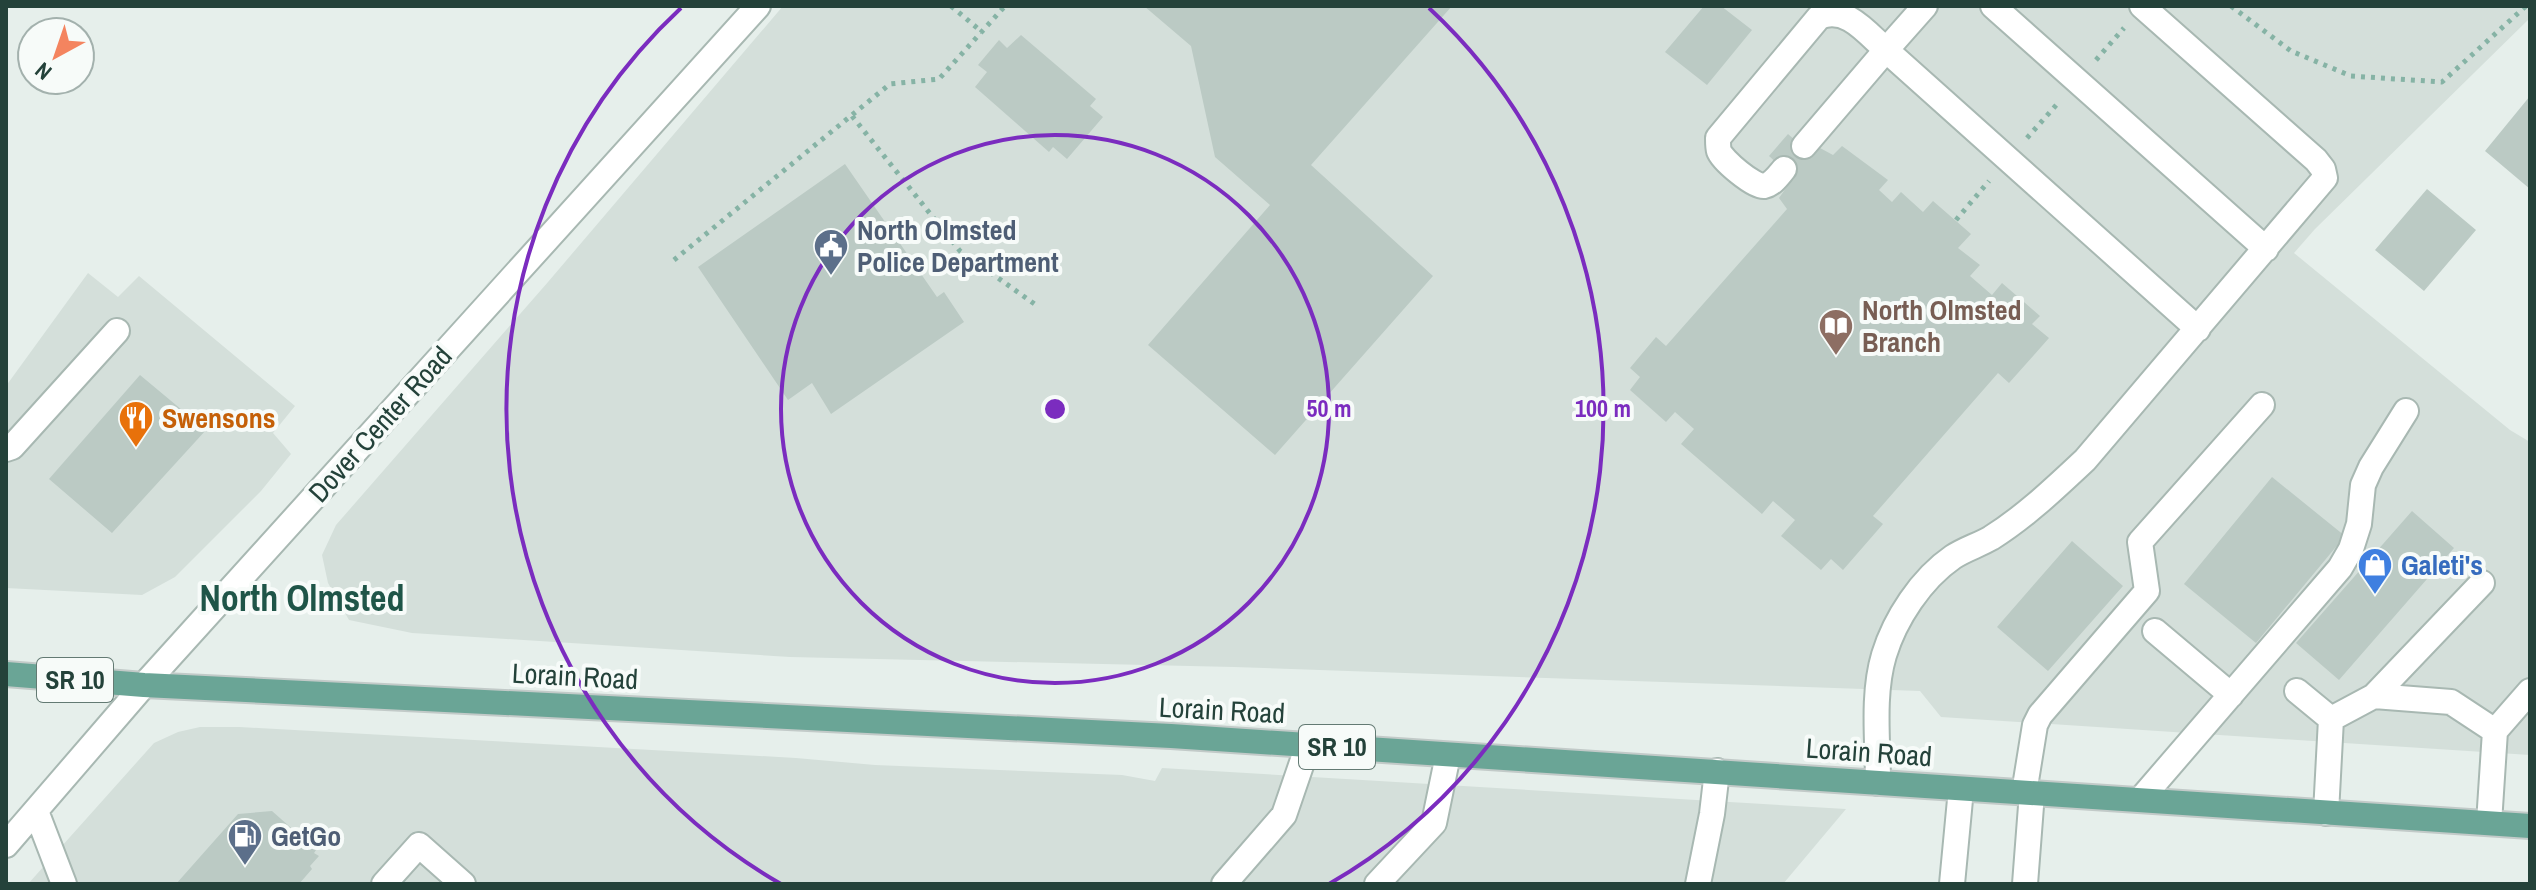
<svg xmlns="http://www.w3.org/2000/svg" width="2536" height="890" font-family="'Archivo Narrow',sans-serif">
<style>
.built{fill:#d4dfda}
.building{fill:#bbcac4}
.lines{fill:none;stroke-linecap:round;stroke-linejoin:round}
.minor-casing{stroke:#a8b8b2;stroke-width:28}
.major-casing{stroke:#c2cac8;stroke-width:28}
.path{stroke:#86b3a5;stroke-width:5;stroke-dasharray:4 6;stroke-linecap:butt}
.minor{stroke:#fff;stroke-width:24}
.major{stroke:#6aa596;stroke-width:24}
.ring{fill:none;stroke:#7b2cbf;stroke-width:4}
.labels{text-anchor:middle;stroke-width:8;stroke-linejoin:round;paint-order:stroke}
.shield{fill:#f7fbf9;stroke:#637a73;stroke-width:2}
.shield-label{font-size:26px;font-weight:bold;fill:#24423a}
.service-label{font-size:28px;font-weight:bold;fill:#4e5e75;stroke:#f7fbf9;text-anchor:start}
.education-label{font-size:28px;font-weight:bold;fill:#785e54;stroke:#f7fbf9;text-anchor:start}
.food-label{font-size:28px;font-weight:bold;fill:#c56008;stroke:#f7fbf9;text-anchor:start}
.street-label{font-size:28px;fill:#24423a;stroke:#f7fbf9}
.shop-label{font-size:28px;font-weight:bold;fill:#366cbe;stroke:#f7fbf9;text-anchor:start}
.district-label{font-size:36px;font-weight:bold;fill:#1f5548;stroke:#f7fbf9}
.centre{fill:#7b2cbf;stroke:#f7fbf9;stroke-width:4}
.ring-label{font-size:24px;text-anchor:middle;font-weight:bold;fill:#7b2cbf;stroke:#f7fbf9;stroke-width:8;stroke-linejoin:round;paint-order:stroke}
</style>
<rect width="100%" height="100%" fill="#e6efeb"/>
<path class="built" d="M783 6H2530V18L2315 229 2294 253 2510 430 2530 442V755L1941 717 1920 691 1234 667 790 657 412 633 349 620 328 583 322 555 336 525 548 282Z
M88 273 118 297 139 276 295 406 273 433 291 454 261 491 175 577 142 595 6 588V386Z
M200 727H240L796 758 875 765 1122 775 1155 781 1162 768 1846 809 1783 884H28L154 743 178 732Z"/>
<path class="building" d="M1144 6H1452L1311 165 1433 276 1275 455 1148 345 1270 205 1215 157 1191 46Z
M1704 6H1721L1752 30 1707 85 1665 52Z
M1021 35 1096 99 1090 106 1103 117 1067 159 1053 147 1049 152 975 87 987 72 978 65 999 40 1007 48Z
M2530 96V189L2485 151Z
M1788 134 1813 156 1820 148 1833 155 1842 146 1888 180 1879 190 1892 202 1901 192 1923 212 1933 201 1971 234 1958 248 1980 265 1970 276 1992 295 2002 283 2040 316 2032 324 2049 338 2009 383 1998 373 1873 516 1883 524 1843 570 1831 559 1821 570 1781 536 1795 520 1773 501 1762 514 1681 444 1694 429 1675 412 1666 422 1630 390 1640 377 1630 368 1656 337 1666 346 1787 209 1779 198 1793 178 1769 156Z
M845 164 937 297 944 292 964 322 831 414 812 383 788 400 698 267Z
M2427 189 2476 230 2424 291 2375 250Z
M140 375 206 430 112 533 49 479Z
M2272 477 2345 536 2256 643 2184 584Z
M2412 511 2454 548 2339 680 2296 643Z
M2072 541 2123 586 2048 671 1997 627Z
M272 811 316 850 314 853 319 856 310 866 312 869 299 884H176L238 814Z"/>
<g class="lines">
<defs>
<path id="minor" d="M1925 6 1886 50 2198 329
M1993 6 2266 249
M1784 169C1778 176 1773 184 1764 186 1754 187 1722 160 1719 151 1718 148 1718 141 1718 138L1819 17C1846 5 1867 33 1886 50L1804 146
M6 449 12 447 117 331
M2155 631 2231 695
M2297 691 2331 719
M2374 696 2482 583
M2495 731 2530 691
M1878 783C1878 742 1872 695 1884 655 1895 619 1921 579 1953 557 1965 549 1979 545 1991 538 2026 516 2055 488 2085 460L2325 178 2323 169 2316 160 2142 6
M2024 793 2035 725 2040 715 2147 591 2140 542 2262 405
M2140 800 2340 568 2351 549 2359 524 2363 485 2371 467 2406 411
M36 811 64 884
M2326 813 2331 719 2374 696 2451 702 2495 731 2489 823
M6 845 144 685 758 6
M384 884 419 845 463 884
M1224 884 1284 815 1308 745
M1377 884 1434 823 1448 755
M1698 884 1712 814 1717 771
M1952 884 1961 789
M2025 884 2032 793"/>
<path id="major" d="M6 674 144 685 1171 736 2530 826"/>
</defs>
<use href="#minor" class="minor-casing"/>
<use href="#major" class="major-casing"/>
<path class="path" d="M951 6 982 32
M2231 6 2291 51 2351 76 2442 82 2526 6
M2096 60 2124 28
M852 116 960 251 1036 305
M2027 138 2058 103
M1956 220 1989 181
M674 260 890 84 939 79 1005 6"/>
<use href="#minor" class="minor"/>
<use href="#major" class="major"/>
</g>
<g class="ring">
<circle cx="1055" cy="409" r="274"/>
<path d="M781 884A548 548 0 0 1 681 8M1429 8A548 548 0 0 1 1329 884"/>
</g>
<defs>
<symbol id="civic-pin" viewBox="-11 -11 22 30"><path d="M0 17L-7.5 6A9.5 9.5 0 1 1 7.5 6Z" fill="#5c6f8a" stroke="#f7fbf9"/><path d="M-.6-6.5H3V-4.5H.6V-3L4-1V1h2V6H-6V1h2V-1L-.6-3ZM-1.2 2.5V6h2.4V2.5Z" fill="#fff"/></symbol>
<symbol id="library-pin" viewBox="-11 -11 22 30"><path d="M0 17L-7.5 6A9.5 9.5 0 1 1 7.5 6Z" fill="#8d6e63" stroke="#f7fbf9"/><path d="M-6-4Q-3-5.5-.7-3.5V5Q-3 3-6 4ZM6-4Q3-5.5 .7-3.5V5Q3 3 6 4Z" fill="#fff"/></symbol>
<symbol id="restaurant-pin" viewBox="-11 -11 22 30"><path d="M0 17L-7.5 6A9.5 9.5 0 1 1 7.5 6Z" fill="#e8710a" stroke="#f7fbf9"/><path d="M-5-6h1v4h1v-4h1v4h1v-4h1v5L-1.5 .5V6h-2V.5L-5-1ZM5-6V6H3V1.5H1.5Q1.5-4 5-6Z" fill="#fff"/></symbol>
<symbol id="shop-pin" viewBox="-11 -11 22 30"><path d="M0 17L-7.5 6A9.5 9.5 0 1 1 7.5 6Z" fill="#3f7fe0" stroke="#f7fbf9"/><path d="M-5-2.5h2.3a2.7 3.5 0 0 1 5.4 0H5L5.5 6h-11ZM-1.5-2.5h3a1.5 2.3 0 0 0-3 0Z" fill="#fff"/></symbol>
<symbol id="fuel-pin" viewBox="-11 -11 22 30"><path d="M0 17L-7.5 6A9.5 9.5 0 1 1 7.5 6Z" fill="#5c6f8a" stroke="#f7fbf9"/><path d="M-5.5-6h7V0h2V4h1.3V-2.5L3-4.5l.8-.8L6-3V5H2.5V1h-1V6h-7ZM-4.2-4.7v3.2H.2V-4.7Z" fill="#fff"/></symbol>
</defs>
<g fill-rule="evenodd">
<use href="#civic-pin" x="811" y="226" width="40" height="54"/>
<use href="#library-pin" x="1816" y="306" width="40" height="54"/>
<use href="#restaurant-pin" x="116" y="398" width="40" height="54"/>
<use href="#shop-pin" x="2355" y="545" width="40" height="54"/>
<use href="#fuel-pin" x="225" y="816" width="40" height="54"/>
</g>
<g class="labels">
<g class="shield">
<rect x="37" y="658" width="76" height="44" rx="6"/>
<rect x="1299" y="725" width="76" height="44" rx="6"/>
</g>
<g class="shield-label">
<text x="75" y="689">SR 10</text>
<text x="1337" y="756">SR 10</text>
</g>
<g class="service-label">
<text x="857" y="240">North Olmsted<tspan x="857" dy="32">Police Department</tspan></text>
<text x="271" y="846">GetGo</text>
</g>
<g class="education-label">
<text x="1862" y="320">North Olmsted<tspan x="1862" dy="32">Branch</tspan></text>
</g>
<g class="food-label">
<text x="162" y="428">Swensons</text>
</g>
<g class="street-label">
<text transform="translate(380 424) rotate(-48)" y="10">Dover Center Road</text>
<text transform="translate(575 676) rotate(3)" y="10">Lorain Road</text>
<text transform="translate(1222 710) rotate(3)" y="10">Lorain Road</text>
<text transform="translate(1869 752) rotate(4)" y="10">Lorain Road</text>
</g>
<g class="shop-label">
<text x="2401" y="575">Galeti's</text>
</g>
<g class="district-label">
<text x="302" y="611">North Olmsted</text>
</g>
</g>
<circle cx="1055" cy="409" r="12" class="centre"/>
<g class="ring-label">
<text x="1329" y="417">50 m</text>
<text x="1603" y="417">100 m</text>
</g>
<rect width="2536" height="890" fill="none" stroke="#24423a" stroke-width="16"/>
<g transform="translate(56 56) rotate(220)"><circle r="38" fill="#f7fbf9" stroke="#a3b1ad" stroke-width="2"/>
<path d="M0-6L14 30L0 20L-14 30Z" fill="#f4845f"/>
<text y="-12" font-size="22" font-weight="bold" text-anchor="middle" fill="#24423a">N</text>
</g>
</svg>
